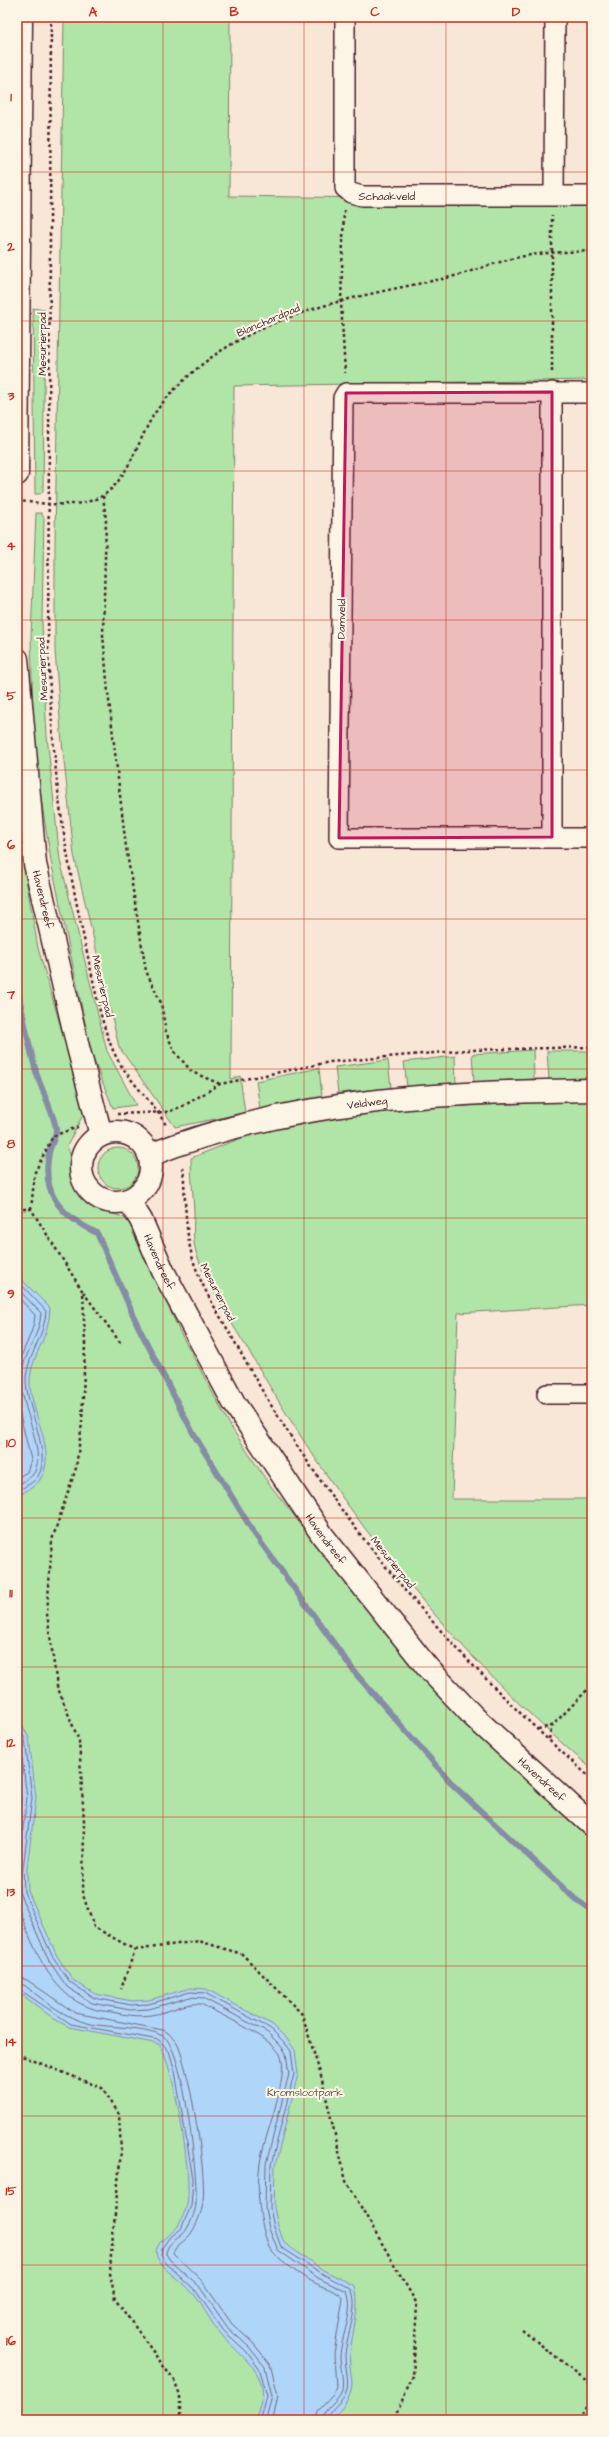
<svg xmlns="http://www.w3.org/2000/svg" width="609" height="2437" font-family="'Architects Daughter',sans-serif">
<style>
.green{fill:#b0e5a7;stroke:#7d8269}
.water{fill:#afd5f8;stroke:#878ca6}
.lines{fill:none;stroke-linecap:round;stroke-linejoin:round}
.shore{stroke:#72687d;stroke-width:1}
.stream{stroke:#878ca6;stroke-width:6}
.minor-casing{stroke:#4a1f2b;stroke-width:22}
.tertiary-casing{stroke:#4a1f2b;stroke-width:25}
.path{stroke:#4a1f2b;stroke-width:2.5;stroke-dasharray:3 3;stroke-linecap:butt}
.minor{stroke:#fcf5e5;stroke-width:19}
.tertiary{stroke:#fcf5e5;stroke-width:22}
.marked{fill:#c2185b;fill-opacity:0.2;stroke:#c2185b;stroke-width:3;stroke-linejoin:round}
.grid{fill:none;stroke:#c8321e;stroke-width:1;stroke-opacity:0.55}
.labels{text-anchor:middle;stroke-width:4;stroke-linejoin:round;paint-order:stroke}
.street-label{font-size:11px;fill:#4a1f2b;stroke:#fcf5e5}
.park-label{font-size:11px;fill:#64504a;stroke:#fcf5e5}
.neatline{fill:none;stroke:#c8321e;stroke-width:1.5}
.grid-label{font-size:13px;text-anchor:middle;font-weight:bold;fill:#c8321e}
</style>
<rect width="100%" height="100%" fill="#f8e7d7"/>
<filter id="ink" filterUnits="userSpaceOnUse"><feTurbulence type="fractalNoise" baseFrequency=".025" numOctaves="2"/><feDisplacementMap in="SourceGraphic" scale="8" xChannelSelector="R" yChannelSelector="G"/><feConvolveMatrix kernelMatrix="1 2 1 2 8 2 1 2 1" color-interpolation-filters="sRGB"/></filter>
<g filter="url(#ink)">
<path class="green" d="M64 17H230L229 196 592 201V380L234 386 231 1079 240 1076 245 1113 175 1127 119 1047 74 855 61 732 55 650V541Z
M33 308 45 310 43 491 40 494H35Z
M36 513H41L44 518 42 620 44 682 47 736 60 860 107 1051 136 1105 113 1108 92 1056 51 861 40 792 33 718 31 637Z
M17 827 38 948 85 1111 67 1146 90 1206 123 1217 132 1226 179 1330 231 1427 267 1481 392 1641 446 1698 592 1837V2420H17Z
M533 1050 534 1079 474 1082 472 1054Z
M547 1051H592V1080H549Z
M455 1056 456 1083 407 1087 404 1062Z
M388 1060 391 1088 338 1093 335 1067Z
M319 1068 322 1097 260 1109 256 1081Z
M592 1100V1305L458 1313 452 1499H592V1769C455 1655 342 1513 253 1358 233 1324 208 1290 196 1252 192 1239 194 1224 194 1211 193 1193 191 1176 191 1158L246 1136 299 1123 382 1110Z
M98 1168a20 20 0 1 1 40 0a20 20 0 1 1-40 0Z"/>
<path class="water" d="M17 1275 50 1308C49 1338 33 1353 30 1378 28 1410 60 1454 39 1481 34 1488 23 1492 17 1497Z
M17 1715 29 1738 36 1798 27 1868 28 1891 57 1956 73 1980 95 1994 132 2001 149 2000 190 1988 206 1989 273 2025 287 2039 295 2050 298 2074 275 2166 274 2208 278 2226 284 2243 323 2270 355 2286C361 2310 352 2330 350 2354 348 2365 354 2380 351 2391 348 2402 339 2413 329 2420H256C276 2375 246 2363 221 2334 209 2321 203 2304 191 2291 181 2280 163 2271 157 2257 152 2242 172 2235 178 2226 181 2221 186 2210 187 2204 193 2178 174 2065 159 2044L69 2027 53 2018 17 1991Z"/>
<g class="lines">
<path class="shore" d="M17 1280 46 1311C45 1335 29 1353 26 1377 24 1404 56 1460 35 1480 30 1485 22 1487 17 1492
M17 1288 41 1313C40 1336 23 1354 21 1377 19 1404 47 1451 34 1473 30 1479 23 1482 17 1485
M17 1296 35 1315C34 1334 21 1351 17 1369
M17 1402 31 1460 27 1472 17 1478
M17 1722 25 1739 32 1798 23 1868 24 1892 53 1958 70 1982 94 1998 131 2005 149 2004 190 1992 205 1993 271 2029 284 2042 291 2051 294 2074 271 2165 270 2208 274 2227 281 2247 321 2273 351 2289C360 2309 346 2334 345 2356 345 2366 349 2380 347 2390 344 2402 328 2409 327 2420
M17 1734 20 1741 27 1798 18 1867 19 1892 49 1961 67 1987 92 2003 130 2010 149 2009 190 1997 203 1998 268 2033 280 2045 286 2053 289 2074 266 2164 265 2208 269 2229 278 2250 318 2278 347 2292C355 2311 341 2336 340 2356 340 2366 344 2380 342 2390 338 2402 323 2408 322 2420
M17 1762 21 1798 17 1834
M17 1904C31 1941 49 1995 91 2008 97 2011 105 2011 112 2012 125 2015 138 2017 151 2015 169 2013 183 2002 201 2004 221 2015 269 2036 280 2054 291 2074 263 2139 260 2163 256 2191 259 2221 269 2247 274 2259 305 2278 317 2284 324 2288 338 2291 343 2298L334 2354 336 2387 333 2395 318 2411 316 2420
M17 1977 27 1980 75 2013 163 2030C170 2033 176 2040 179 2048 190 2075 209 2181 202 2208 200 2216 194 2232 187 2238 182 2243 176 2245 173 2253L202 2281 232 2324 253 2343 270 2364 278 2395 273 2420
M17 1983 24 1985C45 2001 64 2018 91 2024 112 2028 145 2026 163 2036 184 2048 198 2178 196 2203 196 2211 189 2228 183 2234 176 2240 167 2243 166 2254L170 2260 199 2286 228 2328 249 2347 265 2367 272 2396 266 2420
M17 1988 71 2024 159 2040 169 2051 175 2071 193 2179 191 2206 181 2229 169 2238 162 2248 161 2255 166 2263 195 2290 224 2331 246 2351 260 2370 267 2396 261 2420"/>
<path class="stream" d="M17 989C24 1018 29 1047 37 1075 41 1088 56 1119 56 1130 56 1137 50 1146 49 1153 41 1194 61 1216 97 1233L138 1326 193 1433 254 1533 356 1674 455 1787 575 1899 592 1911"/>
<defs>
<g id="minor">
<path id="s1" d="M345 17V188L351 193 362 196H592"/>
<path d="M554 195 555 17"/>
<path d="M592 393H346L343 398 339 838H592"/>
<path d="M552 837V392"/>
<path d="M547 1394H592"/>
</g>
<g id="tertiary">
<path d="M17 474 21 17"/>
<path id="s2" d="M17 659 35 864 78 1047 101 1135"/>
<circle cx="116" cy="1167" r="35"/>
<path id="s3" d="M150 1155C290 1099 443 1092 592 1090"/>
<path id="s4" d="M129 1201 141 1220 163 1271 234 1403 323 1536 427 1667 474 1717 592 1825"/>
</g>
</defs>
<use href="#minor" class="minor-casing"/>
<use href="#tertiary" class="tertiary-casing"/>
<path class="path" d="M51 17 48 655C50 686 51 717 54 749 59 819 73 889 88 957 95 988 100 1019 112 1048 124 1078 152 1099 167 1127
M344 210 341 302 345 373
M552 372V215
M103 496 106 520 103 635 108 692 126 847 146 971 161 1003 166 1032 174 1051 192 1072 220 1084
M17 501C41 503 70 508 93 500 127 490 138 436 157 410 173 388 201 363 224 349 288 308 368 294 442 279 470 273 497 261 525 256 547 252 570 252 592 251
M117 1114 168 1112 185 1105 220 1084 330 1062 468 1050 592 1047
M183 1167C186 1201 184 1239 197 1271 207 1298 225 1323 238 1348 327 1511 452 1657 592 1779
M17 1209H31L83 1292 85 1344 82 1423 76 1468 52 1540 47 1614 57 1686 79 1741 84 1821 83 1895 94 1927 135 1950 121 1989
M31 1209 35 1172 53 1136 78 1127
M83 1292 122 1345
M538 1729 552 1726
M549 1739 552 1726 592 1685
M135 1950 199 1941 242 1954 302 2014 321 2076 346 2181 417 2304 413 2377 393 2420
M17 2054 102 2088 119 2114 121 2151 111 2255 110 2273 115 2299 175 2382 180 2395V2420
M522 2330 592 2385
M580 2420 592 2398"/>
<use href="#minor" class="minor"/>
<use href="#tertiary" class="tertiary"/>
</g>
</g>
<path class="marked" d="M552 392V837L339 838 346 393Z"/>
<path class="grid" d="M163 17V2420M304 17V2420M446 17V2420M17 172H592M17 321H592M17 471H592M17 620H592M17 770H592M17 919H592M17 1069H592M17 1218H592M17 1368H592M17 1518H592M17 1667H592M17 1817H592M17 1966H592M17 2116H592M17 2265H592"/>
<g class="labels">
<g class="street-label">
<text dy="4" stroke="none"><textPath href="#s1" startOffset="215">Schaakveld</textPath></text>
<text transform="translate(268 320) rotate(-23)" y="4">Blanchardpad</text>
<text transform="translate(42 344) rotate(-90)" y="4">Mesurierpad</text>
<text transform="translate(341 619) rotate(-89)" y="4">Damveld</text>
<text transform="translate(42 669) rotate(-93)" y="4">Mesurierpad</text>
<text dy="4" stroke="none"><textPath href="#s2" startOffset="242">Havendreef</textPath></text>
<text transform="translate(103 986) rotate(77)" y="4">Mesurierpad</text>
<text dy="4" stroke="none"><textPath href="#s3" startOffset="224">Veldweg</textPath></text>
<text dy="4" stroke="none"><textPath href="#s4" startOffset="68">Havendreef</textPath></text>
<text transform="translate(218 1292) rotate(63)" y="4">Mesurierpad</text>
<text dy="4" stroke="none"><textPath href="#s4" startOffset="392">Havendreef</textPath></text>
<text transform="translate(393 1562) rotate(51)" y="4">Mesurierpad</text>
<text dy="4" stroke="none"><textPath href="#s4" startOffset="716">Havendreef</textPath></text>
</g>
<g class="park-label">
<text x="305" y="2096">Kromslootpark</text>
</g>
</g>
<rect width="609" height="2437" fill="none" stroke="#fcf5e5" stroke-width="44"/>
<rect x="22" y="22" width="565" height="2393" class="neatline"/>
<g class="grid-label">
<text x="93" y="16">A</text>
<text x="234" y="16">B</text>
<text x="375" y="16">C</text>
<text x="516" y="16">D</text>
<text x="11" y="101">1</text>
<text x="11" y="251">2</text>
<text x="11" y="400">3</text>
<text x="11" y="550">4</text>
<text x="11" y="700">5</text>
<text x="11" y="849">6</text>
<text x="11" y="999">7</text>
<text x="11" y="1148">8</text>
<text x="11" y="1298">9</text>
<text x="11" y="1447">10</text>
<text x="11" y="1597">11</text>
<text x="11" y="1747">12</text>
<text x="11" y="1896">13</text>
<text x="11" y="2046">14</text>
<text x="11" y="2195">15</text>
<text x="11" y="2345">16</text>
</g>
</svg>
